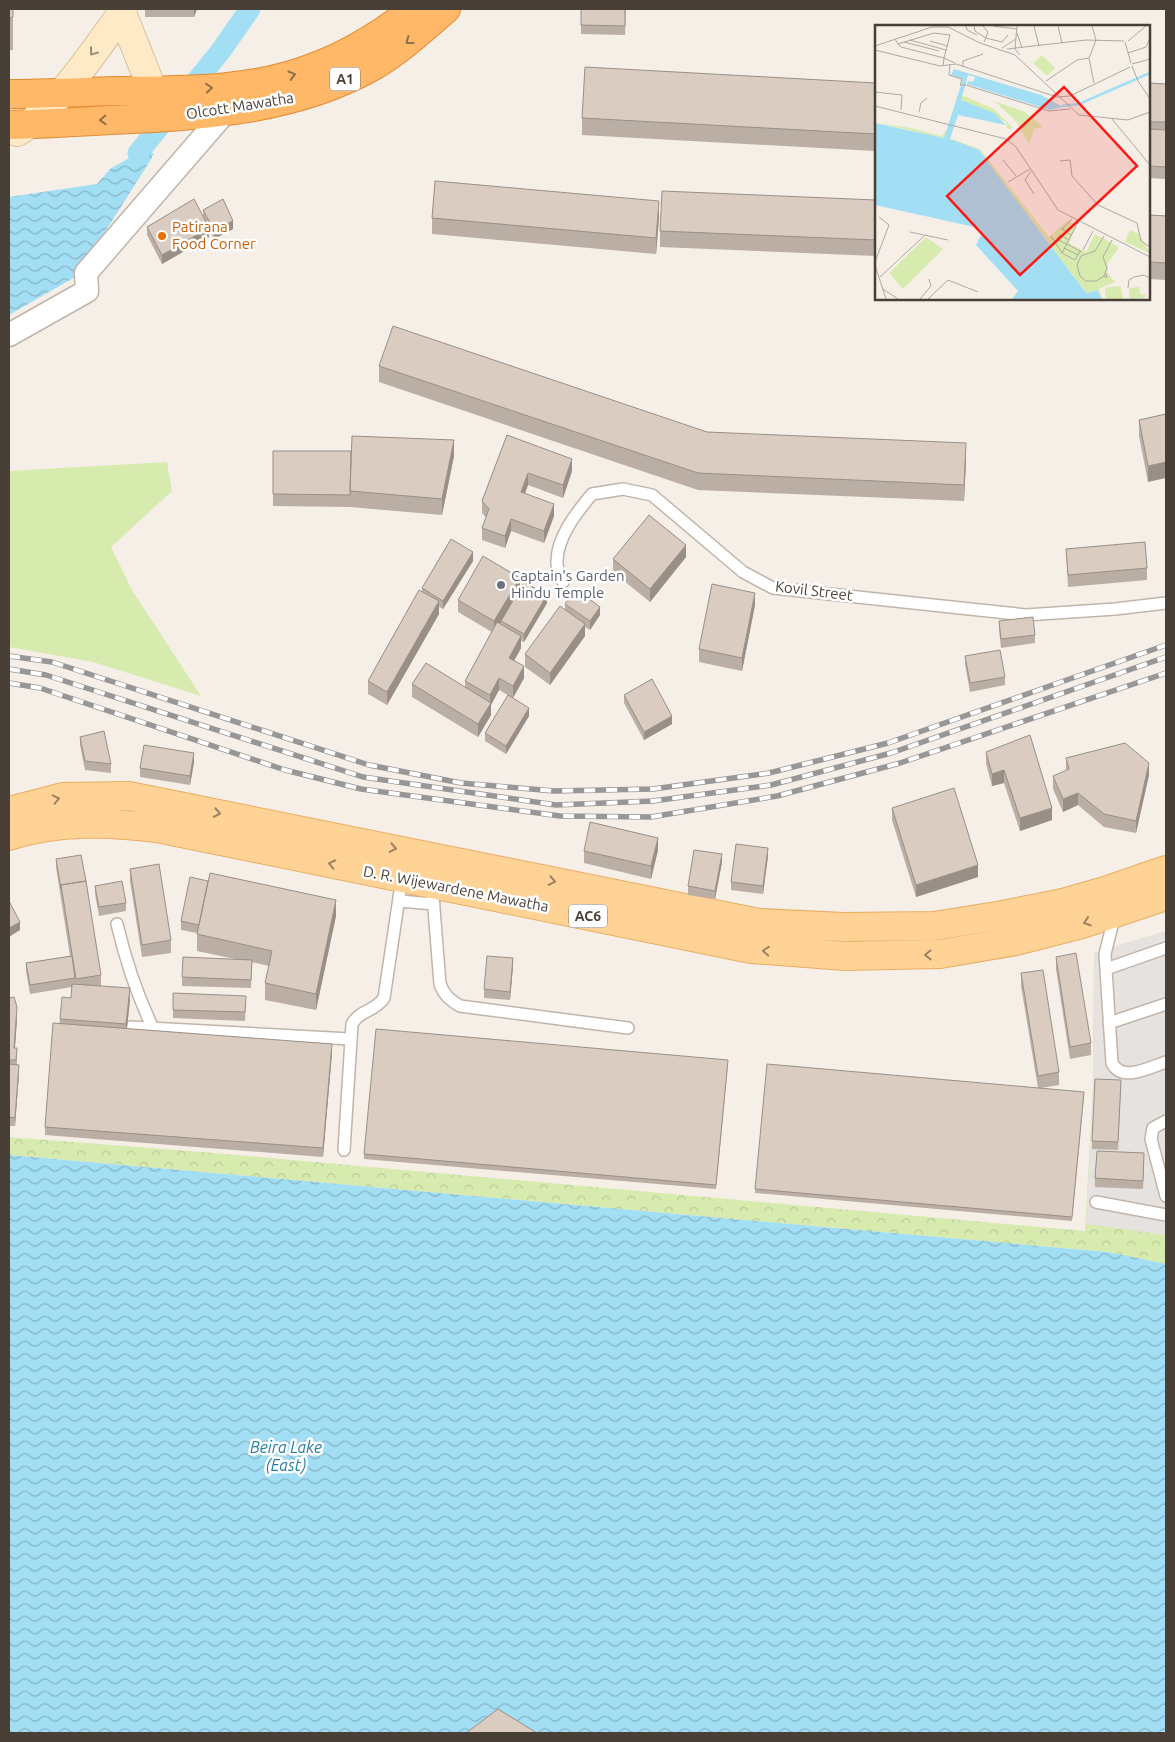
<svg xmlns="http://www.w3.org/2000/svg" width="1175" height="1742" font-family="Ubuntu,sans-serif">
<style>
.green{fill:#d8ebaf}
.forest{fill:url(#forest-crowns)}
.parking{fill:#e6e2e0}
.water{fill:url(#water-waves)}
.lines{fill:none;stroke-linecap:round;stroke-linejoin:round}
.canal{stroke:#a2def4;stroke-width:21}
.lane-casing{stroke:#c1b5aa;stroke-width:14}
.street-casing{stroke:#c1b5aa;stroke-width:25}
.secondary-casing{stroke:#dabf98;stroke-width:30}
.primary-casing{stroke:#e9ad61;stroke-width:30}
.highway-casing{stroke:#e48a32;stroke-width:30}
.lane{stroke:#fff;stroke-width:11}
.street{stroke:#fff;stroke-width:22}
.secondary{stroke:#ffeac7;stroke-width:28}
.primary{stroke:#ffd396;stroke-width:28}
.highway{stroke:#ffb868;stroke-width:28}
.rail-casing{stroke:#979797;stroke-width:5.5}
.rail{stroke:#fff;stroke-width:4;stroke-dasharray:11;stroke-linecap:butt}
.wall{fill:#bbafa5}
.shaded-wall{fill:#998f86}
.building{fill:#daccc0;stroke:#998f86}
.oneway{stroke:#916f4a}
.oneway2{stroke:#9a8c77}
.oneway3{stroke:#9a8261}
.food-dot{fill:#e8710a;stroke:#fff;stroke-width:2}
.worship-dot{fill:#6b7280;stroke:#fff;stroke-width:2}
.labels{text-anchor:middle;stroke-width:5;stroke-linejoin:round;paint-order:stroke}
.shield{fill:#fff;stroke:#7f7972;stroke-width:1}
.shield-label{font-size:14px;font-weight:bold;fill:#483f36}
.street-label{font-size:15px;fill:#483f36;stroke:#fff}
.food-label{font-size:15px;fill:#c56008;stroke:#fff;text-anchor:start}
.worship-label{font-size:15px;fill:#5b616d;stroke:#fff;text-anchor:start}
.water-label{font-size:16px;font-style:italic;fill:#267ea1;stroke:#fff}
.inset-river{fill:none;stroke:#a2def4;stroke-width:2.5}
.inset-road{fill:none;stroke:#b0a9a1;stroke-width:1}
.view{fill:#ff1714;fill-opacity:0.15;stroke:#ff1714;stroke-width:2.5}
.inset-edge{fill:none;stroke:#483f36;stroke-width:2.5}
</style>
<defs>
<pattern id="forest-crowns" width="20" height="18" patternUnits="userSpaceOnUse" patternTransform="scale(1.25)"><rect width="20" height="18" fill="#d8ebaf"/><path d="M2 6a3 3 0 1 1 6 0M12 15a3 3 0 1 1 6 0" fill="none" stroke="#bbcb97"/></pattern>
<pattern id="water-waves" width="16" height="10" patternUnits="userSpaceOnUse" patternTransform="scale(1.25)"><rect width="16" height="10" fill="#a2def4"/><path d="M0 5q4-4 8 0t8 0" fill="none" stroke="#86b5c6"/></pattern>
</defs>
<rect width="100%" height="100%" fill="#f5efe8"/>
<path class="green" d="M167 462 172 491 111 547 132 590 201 696 93 662 9 647V471Z"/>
<path class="forest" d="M1166 931V1264L1108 1252 9 1155V1137L203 1152 1085 1231 1093 1085 1094 953Z"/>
<path class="parking" d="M1166 931V1235L1086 1224 1093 1085 1094 953Z"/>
<path class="water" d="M138 153H154L150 161 77 276 9 315V197L97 184 110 169Z
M9 1155 1108 1252 1166 1264V1733H9Z"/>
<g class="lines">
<path class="canal" d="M138 153 220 52 250 9"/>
<defs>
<path id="lane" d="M563 582C561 577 557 569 557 563 556 538 577 512 592 494L623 489 652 495 743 572 773 588 1026 615 1115 609 1166 603
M432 884 440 984C444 995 450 1000 460 1006L628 1028
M399 901 434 904
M1115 914 1105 954 1112 1063C1122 1083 1150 1067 1166 1062
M117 924C126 962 136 993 153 1028
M1106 969 1166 948
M1109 1023 1166 1004
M131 1027 350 1039
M1166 1121 1153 1128 1151 1139 1166 1196
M344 1150 352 1024C361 1009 373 1013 384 998L402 878
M1096 1202 1166 1215"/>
<path id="street" d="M9 335 87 291 86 273 226 111"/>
<path id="secondary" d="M122 13 153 91
M17 132C56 110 95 50 122 13L123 9"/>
<path id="primary" d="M9 811 63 797 129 796 759 923 844 927 934 926 1003 915 1063 903 1105 891 1166 870
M9 836C59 820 111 822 162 829L751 949 845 956 940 954 1016 941 1082 924 1166 896"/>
<path id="highway" d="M9 94C44 94 79 92 115 91 179 90 248 92 309 69 347 56 382 34 414 9
M9 125C43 124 77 122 111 120 199 116 296 111 375 65 401 49 423 29 446 9"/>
</defs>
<use href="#lane" class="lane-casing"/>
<use href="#street" class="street-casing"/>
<use href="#secondary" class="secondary-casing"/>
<use href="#primary" class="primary-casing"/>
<use href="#highway" class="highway-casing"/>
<use href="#lane" class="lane"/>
<use href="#street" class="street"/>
<use href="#secondary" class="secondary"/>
<use href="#primary" class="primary"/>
<use href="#highway" class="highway"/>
<defs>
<path id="rail" d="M9 656 52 662 369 765 461 783 554 791 653 789 769 773 888 743 1166 645
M9 669 46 675 363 777 556 805 653 801 771 785 891 753 1166 657
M9 683 40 688 285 770 361 789 560 816 651 817 777 796 900 763 1166 673"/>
</defs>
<use href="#rail" class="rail-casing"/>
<use href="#rail" class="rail"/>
</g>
<path class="wall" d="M9 9 13 17V50H9Z
M145 9H197L194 17H145Z
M581 9H626L625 35 581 34Z
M876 83 875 151 582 135V118Z
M1149 83 1166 84V179L1149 178Z
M876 200V256L660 247V231Z
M203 210 233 229 214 239 209 229V237L162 264 147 235V227L203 218Z
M1149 215 1166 216V280L1149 279Z
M432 218H659L656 254 432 234Z
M379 366 707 432 966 460 964 501 698 490 379 382Z
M1166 414 1148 482 1139 436V420Z
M507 435 572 471 563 498 528 485 525 493 554 516 544 543 511 531 505 548 482 540V528L486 518 482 513V501Z
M273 451 351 480 454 456 442 515 350 507 273 506Z
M1066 549 1147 568V580L1068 587Z
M686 557 650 602 613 572V559Z
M473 561 443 609 439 607V614L387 705 368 694V681L422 592V588Z
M520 589 547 603 524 642 521 641V648L514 661 524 678 513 698 499 690 491 705V715L478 737 412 697V684L465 687V681L492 632 458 612V600Z
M565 604 600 615 590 630 585 627V636L550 685 525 667V654L565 610Z
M755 605 742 671 699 662V649Z
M999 621 1035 635V643L1001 648 999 629Z
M965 656 1005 677V685L970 692 965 664Z
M624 695 672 724 644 740 624 703Z
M529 716 506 754 485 741V733Z
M80 737 111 764V773L85 770 80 745Z
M986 752 1052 820 1020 831 1004 783 992 786 986 764Z
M1066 758 1149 775 1136 833 1104 827 1078 805 1063 812 1053 789V776L1066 771Z
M194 762 190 785 140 777V768Z
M892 808 978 877 916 897 892 820Z
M658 850 651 879 584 863V851Z
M768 856 763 894 731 890V882Z
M56 859 101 975V986L130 1000 127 1029 332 1053 323 1157 45 1135V1127L60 1019 71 998 72 987 30 994 26 971V963L70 956 56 867Z
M722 862 715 899 688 895V886Z
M130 869 171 940V953L142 957 130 881Z
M95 886 126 903V911L99 916 95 894Z
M336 916 316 1010 265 1000V983L269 966 252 962 251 988 182 986V977L235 959 197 951V933L181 930V921Z
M1056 957 1091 1043V1055L1070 1059 1056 969Z
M513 966 510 1000 484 998V989Z
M1021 973 1059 1072V1085L1041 1088 1084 1096 1072 1221 755 1193V1189L1038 1088 1021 986Z
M9 998 17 1019 15 1048 17 1060V1065L19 1073 15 1126H9Z
M246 1004 245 1021 173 1018V1010Z
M728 1064 716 1189 364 1159V1154Z
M1121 1088 1118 1150 1092 1149V1141Z
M1144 1161 1143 1189 1095 1187V1178Z"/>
<path class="shaded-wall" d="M194 9H197L194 17Z
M876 117V134L875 151V134Z
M659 201V218L656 254V238Z
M233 221V229L214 239V230Z
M209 228V237L162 264V255Z
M454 440V456L442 515V499Z
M966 443V460L964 501V485Z
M572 459V471L563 498V485Z
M1166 462V478L1148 482V466Z
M528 473V485L521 504V492Z
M554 504V516L544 543V531Z
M511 519V531L505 548V536Z
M686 545V557L650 602V589Z
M473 552V561L443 609V601Z
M520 578V590L494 633V621Z
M755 593V605L742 671V658Z
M547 595V603L524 642V634Z
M439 601V614L387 705V692Z
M600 607V615L590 630V621Z
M585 624V636L550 685V673Z
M521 636V648L509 670V658Z
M524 666V678L513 698V686Z
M499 678V690L491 705V715L478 737V724L490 705V695Z
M529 708V716L506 754V746Z
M672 716V724L644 740V732Z
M194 753V762L190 785V776Z
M1149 763V775L1136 833V821Z
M1004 770V783L992 786V774Z
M1078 793V805L1063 812V799Z
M1052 808V820L1020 831V818Z
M658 838V850L651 879V866Z
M768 848V856L763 894V886Z
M722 854V862L715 899V891Z
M978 865V877L916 897V885Z
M336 900V916L316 1010V994Z
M20 922V930L9 937V928Z
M513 958V966L510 1000V992Z
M130 988V1000L126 1037V1024Z
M17 1007V1019L14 1060V1048Z
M332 1044V1053L323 1157V1148Z
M19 1065V1073L15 1126V1118Z"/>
<path class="building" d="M9 9H13V17L9 18Z
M581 9H625V26L581 25Z
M585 67 876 83V117L875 134 582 118Z
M1149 83 1166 84V122H1149Z
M1149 129 1166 130V167L1149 166Z
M435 181 659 201 656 238 432 218Z
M662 191 876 200V240L660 231Z
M194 199 209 228 162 255 147 227Z
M223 199 233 221 214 230 203 210Z
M1149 215 1166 216V263L1149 262Z
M393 326 707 432 966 443 964 485 698 473 379 366Z
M1166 414V462L1148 466 1139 420Z
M507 435 572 459 563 485 528 473 521 492 554 504 544 531 511 519 505 536 482 528 489 509 482 501Z
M352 436 454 440 442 499 350 491Z
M273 451H351L350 495 273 494Z
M649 515 686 545 650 589 613 559Z
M451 539 473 552 443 601 422 588Z
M1145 542 1147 568 1068 575 1066 549Z
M483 556 520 578 494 621 458 600Z
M524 582 547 595 524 634 501 621Z
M712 584 755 593 742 658 699 649Z
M576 589 600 607 590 621 565 604Z
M419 590 439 601 387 692 368 681Z
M560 606 585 624 550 673 525 654Z
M1033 617 1035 635 1001 639 999 621Z
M497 622 521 636 509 658 524 666 513 686 499 678 490 695 465 681Z
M1000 650 1005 677 970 683 965 656Z
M426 663 491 703 478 724 412 684Z
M652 679 672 716 644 732 624 695Z
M508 695 529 708 506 746 485 733Z
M104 731 111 764 85 761 80 737Z
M1030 735 1052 808 1020 818 1004 770 992 774 986 752Z
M1125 743 1149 763 1136 821 1104 814 1078 793 1063 799 1053 776 1069 769 1066 758Z
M144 745 194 753 190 776 140 768Z
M954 788 978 865 916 885 892 808Z
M590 822 658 838 651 866 584 851Z
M736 844 768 848 763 886 731 882Z
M694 850 722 854 715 891 688 886Z
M81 855 86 881 61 885V889L56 859Z
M159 864 171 940 142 945 130 869Z
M210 873 336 900 316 994 265 983 272 951 197 934Z
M190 877 208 881 199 925 181 921Z
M86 881 101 975 76 979 61 885Z
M122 881 126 903 99 907 95 886Z
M9 901 20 922 9 928Z
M1076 953 1091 1043 1070 1047 1056 957Z
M72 956 75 978 30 985 26 963Z
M487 956 513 958 510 992 484 989Z
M183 957 252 960 251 980 182 977Z
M1043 970 1059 1072 1038 1076 1021 973Z
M72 984 130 988 126 1024 60 1019 62 997 71 998Z
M173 993 246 996 245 1012 173 1010Z
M14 997 17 1007 14 1048H17L16 1060H9V998Z
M53 1023 332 1044 323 1148 45 1127Z
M376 1029 728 1060 716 1185 364 1154Z
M9 1064 19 1065 15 1118 9 1117Z
M767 1064 1084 1092 1072 1217 755 1189Z
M1095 1079 1121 1080 1118 1142 1092 1141Z
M1097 1151 1144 1153 1143 1181 1095 1178Z
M498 1709 537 1733H466Z"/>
<defs><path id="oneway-chevron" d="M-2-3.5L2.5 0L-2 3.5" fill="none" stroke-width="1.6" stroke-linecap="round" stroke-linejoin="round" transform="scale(1.25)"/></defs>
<g class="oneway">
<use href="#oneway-chevron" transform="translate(409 41) rotate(143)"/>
<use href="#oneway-chevron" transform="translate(292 75) rotate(-16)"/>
<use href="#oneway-chevron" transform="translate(209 88) rotate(-5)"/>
<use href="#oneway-chevron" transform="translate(103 120) rotate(177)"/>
</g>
<use class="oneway2" href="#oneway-chevron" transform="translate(93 52) rotate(127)"/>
<g class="oneway3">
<use href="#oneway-chevron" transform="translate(56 799) rotate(-13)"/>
<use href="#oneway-chevron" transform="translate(217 813) rotate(11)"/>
<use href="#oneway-chevron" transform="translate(393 848) rotate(11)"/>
<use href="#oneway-chevron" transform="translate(332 864) rotate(-168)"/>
<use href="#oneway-chevron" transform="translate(552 881) rotate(11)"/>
<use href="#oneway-chevron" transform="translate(1087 922) rotate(162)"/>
<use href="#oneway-chevron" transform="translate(766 951) rotate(-176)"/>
<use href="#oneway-chevron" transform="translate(928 955) rotate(179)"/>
</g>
<circle class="food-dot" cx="162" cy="236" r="5"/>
<circle class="worship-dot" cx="501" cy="585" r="5"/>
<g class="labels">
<g class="shield">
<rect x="330" y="67.5" width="30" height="23" rx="4"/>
<rect x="569" y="904.5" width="38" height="23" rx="4"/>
</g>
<g class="shield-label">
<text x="345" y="84">A1</text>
<text x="588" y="921">AC6</text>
</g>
<g class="street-label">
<text transform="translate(240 106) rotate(-9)" y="5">Olcott Mawatha</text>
<text transform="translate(814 591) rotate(7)" y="5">Kovil Street</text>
<text transform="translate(456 889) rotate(11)" y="5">D. R. Wijewardene Mawatha</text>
</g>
<g class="food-label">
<text x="172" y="232">Patirana<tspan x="172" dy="17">Food Corner</tspan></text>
</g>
<g class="worship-label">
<text x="511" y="581">Captain's Garden<tspan x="511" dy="17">Hindu Temple</tspan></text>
</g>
<g class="water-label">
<text x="286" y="1453">Beira Lake<tspan x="286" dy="18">(East)</tspan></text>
</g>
</g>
<g transform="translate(875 25)">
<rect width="275" height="275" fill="#f5efe8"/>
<path d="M87 70 119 84 138 103 132 104 131 97 86 75ZM119 76 150 87 168 102 159 104 154 119 141 96ZM255 205 264 209 275 228 250 217ZM51 212 68 224 28 264 14 248ZM242 261 246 262 248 274H231L230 263ZM264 262 266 270 271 269 269 273 254 274V263Z" fill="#d8ebaf"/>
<path d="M167 30 180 43 172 51 158 38ZM0 97 35 103 67 111 72 103 70 112 105 124 174 212 193 195 202 200 194 218 207 225 211 227 220 209 244 222 233 238 232 247 240 257 224 264 228 274 222 265 212 268 208 264 104 125 69 113Z" fill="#d8ebaf"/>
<path d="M79 44 166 70 188 82 175 85 92 59 93 56 98 57 100 52 93 50 86 75 119 88 131 100 83 90 75 114 104 125 208 264 212 268 222 265 227 274H137L143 266 101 220 106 210 104 203 0 180V98L69 113 88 54 76 50Z" fill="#a2def4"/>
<path class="inset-river" d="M187 81 204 79 275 48"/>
<path class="inset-road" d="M91 1 92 5 102 10M99 1 100 6 111 13 127 17 133 10M108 1 113 7 109 17M118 1 142 4M142 1 140 24 145 30M159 1 164 21M183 1 187 18M217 1 221 15 214 33 219 58M142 8 147 23M20 14 23 19 26 22 69 33 75 10 59 8 23 19M35 15 71 25M55 16 73 21M253 16 271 1M29 17 64 26M250 17 256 38M0 21 57 2H73L105 18 140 30 204 90 253 95 275 87M127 23 141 14M132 24 211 15 249 16M0 25 65 41 81 39 182 72 195 71 255 42M253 28 271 22 275 13M75 39 74 50 87 54 85 60H91L174 86 195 84M257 39 275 34M68 41 69 33 80 38M257 41 263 56 275 74M88 42V36L108 29M171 56 202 35 214 33M0 67 27 70 26 85M0 81 131 114 141 122 183 185 275 232M44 87 46 78 52 73M237 94 275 140M128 135 141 151M185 136 195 135 197 151 223 180 262 198 266 216 275 222M156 146 150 155 159 169M133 157 155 144M35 207 73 215M196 210 187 204 197 194M176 211 187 228 200 235 205 226M229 211 220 226 206 231 202 240 205 251 211 256H221L229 251M182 214 207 227M182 214 185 210 194 215M189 223 203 230M208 225 218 206M187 228 203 197M0 237 14 200 4 192M0 240 11 274M231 248 232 253 229 251 232 243 228 232 237 215M5 252 49 211M253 263 254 255 259 252 269 250 275 253M8 264 23 274M45 274 56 261 54 254M53 274 73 255 103 267"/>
<path class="view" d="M189 62 262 141 145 250 72 171Z"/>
<rect width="275" height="275" class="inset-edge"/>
</g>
<rect width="1175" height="1742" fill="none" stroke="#483f36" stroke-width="20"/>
</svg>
